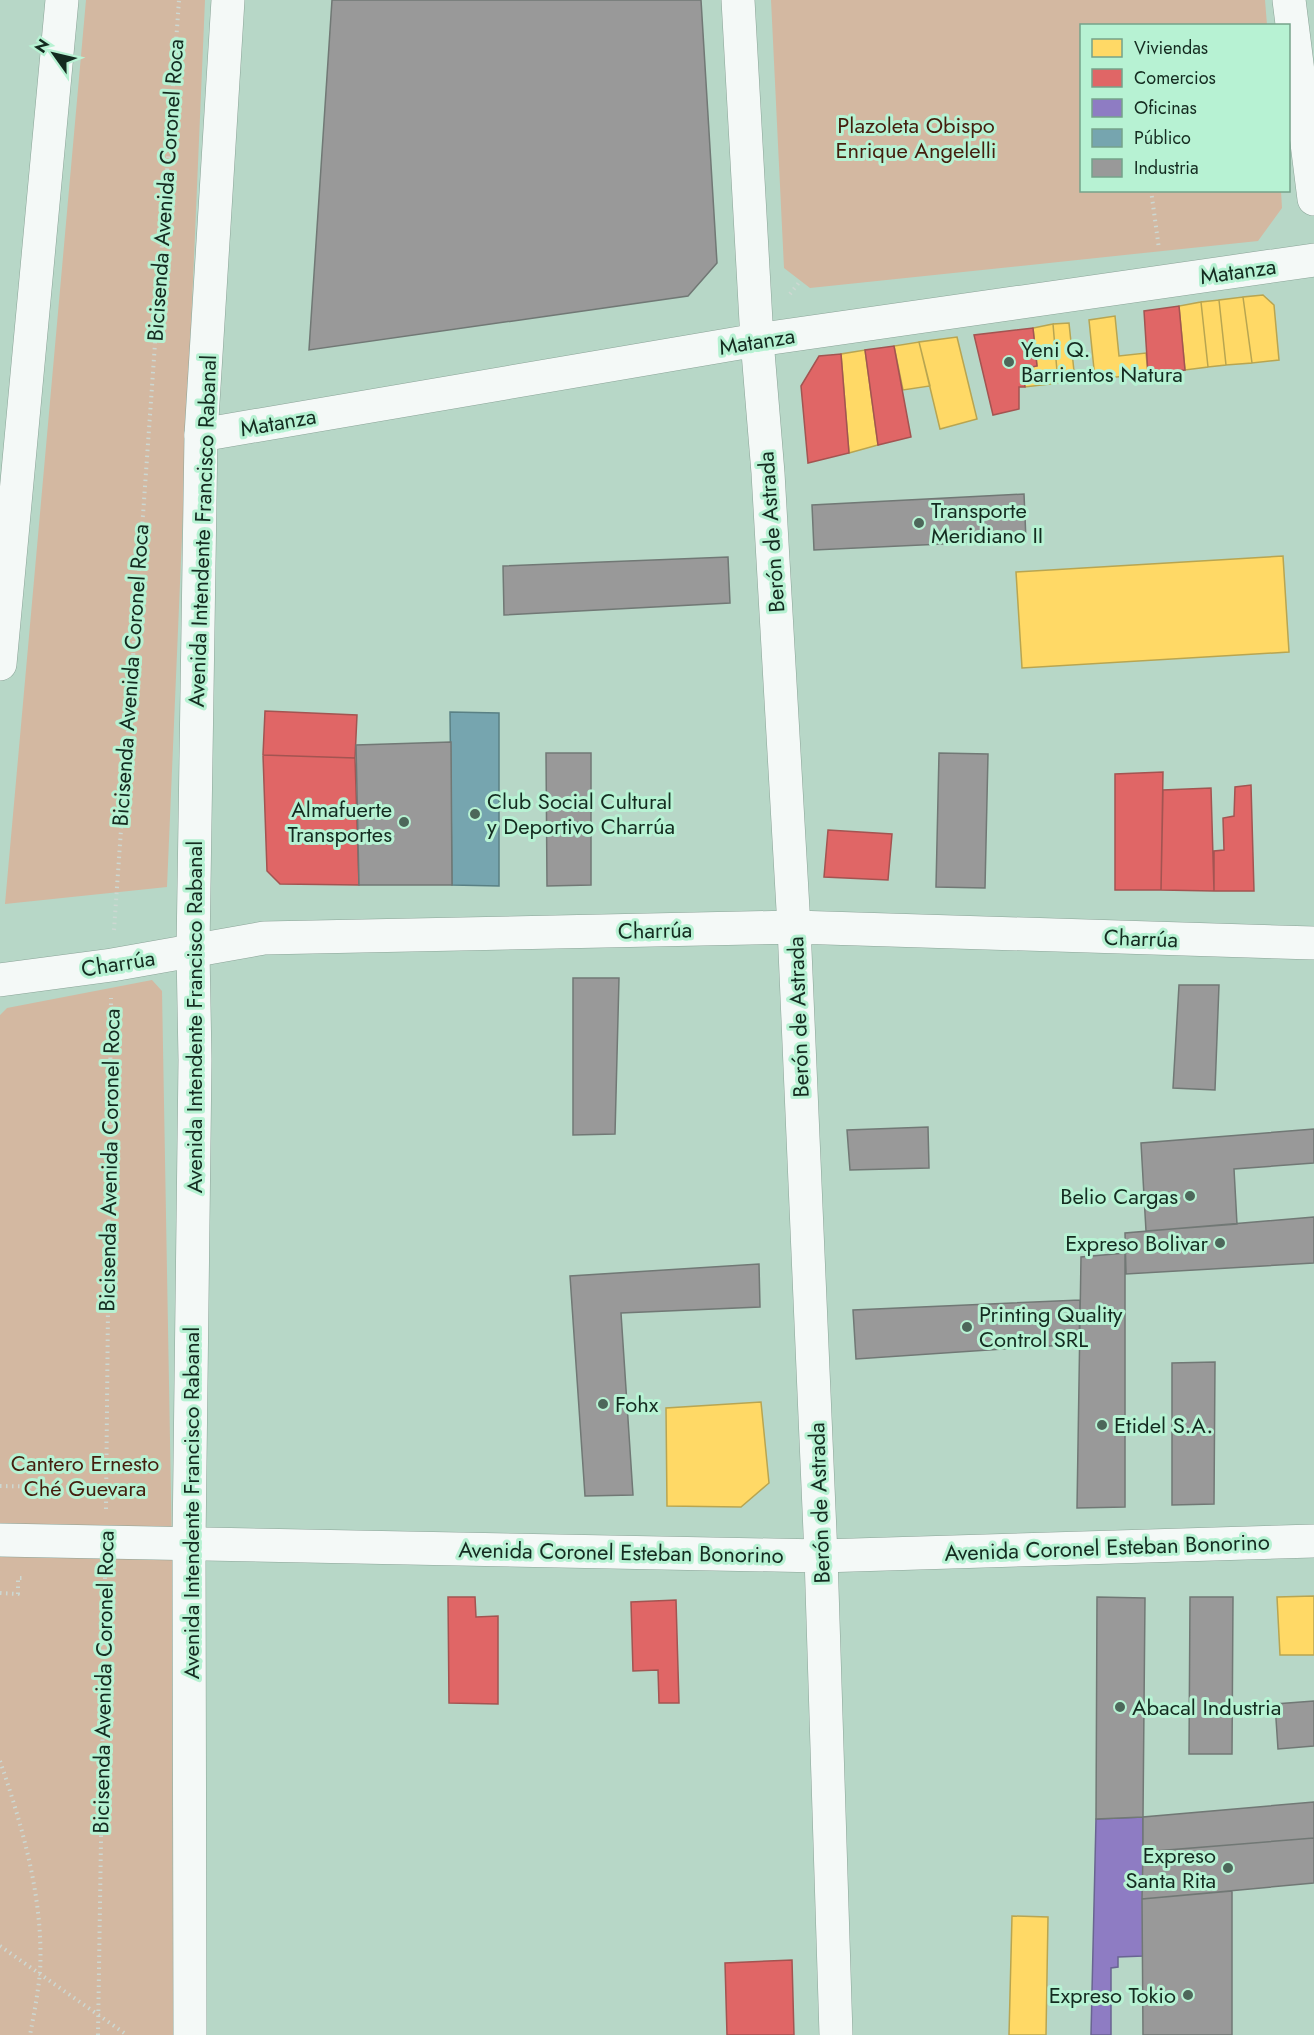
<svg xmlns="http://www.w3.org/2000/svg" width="1314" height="2035" font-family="Jost,sans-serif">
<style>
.green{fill:#d3b8a1}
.homes{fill:#ffd966;stroke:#b8a551;stroke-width:1.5}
.shops{fill:#e06666;stroke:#a35451;stroke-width:1.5}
.offices{fill:#8e7cc3;stroke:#696492;stroke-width:1.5}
.public{fill:#76a5af;stroke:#598084;stroke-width:1.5}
.industry{fill:#999;stroke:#717875;stroke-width:1.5}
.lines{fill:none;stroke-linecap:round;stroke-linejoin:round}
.minor-casing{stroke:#8aa397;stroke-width:34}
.major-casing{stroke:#8aa397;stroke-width:34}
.path{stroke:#cdd8d2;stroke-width:4;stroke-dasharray:1.5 4.5;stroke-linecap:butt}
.minor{stroke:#f4f9f7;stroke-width:33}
.major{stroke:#f4f9f7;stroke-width:33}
.poi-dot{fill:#4d675a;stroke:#b7f2d3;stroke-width:2}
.labels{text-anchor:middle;stroke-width:6;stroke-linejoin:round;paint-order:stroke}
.park-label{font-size:22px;fill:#441d0d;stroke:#b7f2d3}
.street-label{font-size:22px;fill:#142b20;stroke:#b7f2d3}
.poi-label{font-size:22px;fill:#142b20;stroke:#b7f2d3;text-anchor:start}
</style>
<rect width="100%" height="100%" fill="#b7d7c7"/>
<path class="green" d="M86 0H205L167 887 5 904Z
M771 0H1265L1267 25 1082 26V190L1281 191 1282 208 1258 241 810 288 784 268Z
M152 980 162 991 172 1552 173 2035H0V1015L7 1008Z"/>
<path class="homes" d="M1263 295 1274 305 1279 360 1252 363 1243 297Z
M1243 297 1252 363 1226 365 1219 300Z
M1219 300 1226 365 1208 367 1201 302Z
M1201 302 1208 367 1185 370 1179 306Z
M1115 316 1119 356 1146 353 1148 374 1095 379 1089 320Z
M1069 323 1075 381 1058 383 1053 324Z
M1053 324 1058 383 1025 387 1022 369 1037 366 1033 328Z
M957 337 977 419 940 429 919 342Z
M919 342 930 386 903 390 894 346Z
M865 350 878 445 849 453 841 354Z
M1283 556 1289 652 1022 668 1016 572Z
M761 1402 769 1483 741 1507 667 1506 666 1408Z
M1314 1596V1655H1280L1277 1597Z
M1012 1916 1048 1917 1046 2035H1009Z"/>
<path class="shops" d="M1179 306 1185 370 1148 374 1144 311Z
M1033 328 1037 366 1022 369 1025 387H1019V409L993 415 974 335Z
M894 346 911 437 878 445 865 350Z
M841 354 849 453 808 463 801 386 819 356Z
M265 711 357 715 355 758 263 755Z
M263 755 355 758 359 885 280 884 267 871Z
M1163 772 1161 890H1115V774Z
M1251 785 1254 891H1214V851L1224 850 1223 818 1234 816 1235 787Z
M1211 788 1214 891 1161 890 1163 790Z
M828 830 892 834 888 880 824 877Z
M448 1597H475L476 1617 498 1616V1704L449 1703Z
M676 1600 679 1703H659L658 1670 633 1671 631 1602Z
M792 1960 794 2035H727L725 1963Z"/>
<path class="offices" d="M1143 1817V1956L1118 1957V1967L1111 1968V2035H1091L1096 1819Z"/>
<path class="public" d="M450 712 499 713V886L452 885Z"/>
<path class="industry" d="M332 0H701L717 263 688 296 309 350Z
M1024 494 1026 540 814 550 812 505Z
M728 557 730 603 504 615 503 566Z
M451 742 452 885H359L356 745Z
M546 753H591V885L547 886Z
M939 753 988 754 985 888 936 887Z
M573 978H619L615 1134 573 1135Z
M1179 985H1219L1215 1090 1173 1088Z
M928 1127 929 1168 850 1170 847 1130Z
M1314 1129V1163L1234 1169 1237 1224 1146 1231 1141 1143Z
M1314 1217V1263L1126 1274 1125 1233Z
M1125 1253V1507L1077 1508 1081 1257Z
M759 1264 760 1307 621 1313 633 1495 585 1496 570 1276Z
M1080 1300 1079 1344 856 1359 853 1310Z
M1215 1362 1214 1504 1172 1505V1363Z
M1097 1597 1145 1598 1143 1817 1096 1819Z
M1190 1597H1233L1232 1754H1189Z
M1314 1701V1746L1278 1749 1275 1704Z
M1314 1802V1838L1143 1852V1817Z
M1314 1838V1883L1142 1899 1143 1852Z
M1232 1891V2035H1143L1142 1899Z"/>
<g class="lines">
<defs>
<path id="minor" d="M738 0 757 340 768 473 794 927 821 1556 836 2035
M1289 0 1314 199
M201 435 757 340 1314 260
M0 980 112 965 264 938 794 927 1314 943
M0 1540 821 1556 1314 1541"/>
<path id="major" d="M0 664 62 0
M190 2035 189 1544 195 1060 193 950 201 435 228 0"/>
</defs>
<use href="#minor" class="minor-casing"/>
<use href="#major" class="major-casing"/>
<path class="path" d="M1151 190 1159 249
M790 294 801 280
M114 930 179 0
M0 1486 107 1488
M106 1509 111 998
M0 1593 18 1594V1578H23
M0 1761C23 1828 44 1901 40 1972 38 1993 34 2014 30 2035
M0 1946 127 2035
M98 2035 105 1577"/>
<use href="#minor" class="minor"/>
<use href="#major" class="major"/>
</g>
<g class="poi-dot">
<circle cx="1009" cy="362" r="6"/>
<circle cx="919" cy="523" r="6"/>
<circle cx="475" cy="814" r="6"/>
<circle cx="404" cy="822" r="6"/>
<circle cx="1190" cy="1196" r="6"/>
<circle cx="1220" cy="1243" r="6"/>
<circle cx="967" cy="1327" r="6"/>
<circle cx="603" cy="1404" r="6"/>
<circle cx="1102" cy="1425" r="6"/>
<circle cx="1120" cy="1707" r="6"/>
<circle cx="1228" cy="1868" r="6"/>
<circle cx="1188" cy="1995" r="6"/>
</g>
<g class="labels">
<g class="park-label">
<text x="916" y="133">Plazoleta Obispo<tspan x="916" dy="25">Enrique Angelelli</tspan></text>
<text x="85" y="1471">Cantero Ernesto<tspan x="85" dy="25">Ché Guevara</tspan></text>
</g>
<g class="street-label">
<text transform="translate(165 190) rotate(-86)" y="8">Bicisenda Avenida Coronel Roca</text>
<text transform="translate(1238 271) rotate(-8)" y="8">Matanza</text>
<text transform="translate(757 341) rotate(-9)" y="8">Matanza</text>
<text transform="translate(278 422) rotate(-10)" y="8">Matanza</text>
<text transform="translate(202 531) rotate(-88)" y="8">Avenida Intendente Francisco Rabanal</text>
<text transform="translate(771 532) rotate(-94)" y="8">Berón de Astrada</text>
<text transform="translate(130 675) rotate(-86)" y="8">Bicisenda Avenida Coronel Roca</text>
<text transform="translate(655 930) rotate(-1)" y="8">Charrúa</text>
<text transform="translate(1141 938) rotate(2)" y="8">Charrúa</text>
<text transform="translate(118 963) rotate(-9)" y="8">Charrúa</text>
<text transform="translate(194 1017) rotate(-90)" y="8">Avenida Intendente Francisco Rabanal</text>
<text transform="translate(798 1017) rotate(-92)" y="8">Berón de Astrada</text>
<text transform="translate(109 1160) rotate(-89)" y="8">Bicisenda Avenida Coronel Roca</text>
<text transform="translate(191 1503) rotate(-90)" y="8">Avenida Intendente Francisco Rabanal</text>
<text transform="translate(819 1503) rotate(-92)" y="8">Berón de Astrada</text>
<text transform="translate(1107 1547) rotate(-2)" y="8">Avenida Coronel Esteban Bonorino</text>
<text transform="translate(621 1552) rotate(1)" y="8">Avenida Coronel Esteban Bonorino</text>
<text transform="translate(103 1682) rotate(-89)" y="8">Bicisenda Avenida Coronel Roca</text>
</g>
<g class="poi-label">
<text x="1021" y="357">Yeni Q.<tspan x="1021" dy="25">Barrientos Natura</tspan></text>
<text x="931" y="518">Transporte<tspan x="931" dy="25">Meridiano II</tspan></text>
<text x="487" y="809">Club Social Cultural<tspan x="487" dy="25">y Deportivo Charrúa</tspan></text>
<text x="392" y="817" text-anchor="end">Almafuerte<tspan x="392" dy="25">Transportes</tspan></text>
<text x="1178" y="1204" text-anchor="end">Belio Cargas</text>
<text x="1208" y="1251" text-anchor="end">Expreso Bolivar</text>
<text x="979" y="1322">Printing Quality<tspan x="979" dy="25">Control SRL</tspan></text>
<text x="615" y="1412">Fohx</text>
<text x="1114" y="1433">Etidel S.A.</text>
<text x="1132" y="1715">Abacal Industria</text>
<text x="1216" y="1863" text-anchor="end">Expreso<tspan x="1216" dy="25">Santa Rita</tspan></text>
<text x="1176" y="2003" text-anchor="end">Expreso Tokio</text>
</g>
</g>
<rect x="1080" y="24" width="210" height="168" fill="#b7f2d3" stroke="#76a28b" stroke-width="1.5"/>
<rect x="1092" y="39" width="30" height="18" fill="#ffd966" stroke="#76a28b" stroke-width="1.5"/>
<text x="1134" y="54" font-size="18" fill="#142b20">Viviendas</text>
<rect x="1092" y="69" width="30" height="18" fill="#e06666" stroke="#76a28b" stroke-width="1.5"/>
<text x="1134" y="84" font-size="18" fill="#142b20">Comercios</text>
<rect x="1092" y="99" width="30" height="18" fill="#8e7cc3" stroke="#76a28b" stroke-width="1.5"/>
<text x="1134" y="114" font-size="18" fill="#142b20">Oficinas</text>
<rect x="1092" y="129" width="30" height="18" fill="#76a5af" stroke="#76a28b" stroke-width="1.5"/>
<text x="1134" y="144" font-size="18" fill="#142b20">Público</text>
<rect x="1092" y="159" width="30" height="18" fill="#999999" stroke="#76a28b" stroke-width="1.5"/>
<text x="1134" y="174" font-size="18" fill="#142b20">Industria</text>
<g transform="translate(54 54) rotate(304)" stroke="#b7f2d3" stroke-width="4.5" paint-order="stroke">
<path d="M0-4.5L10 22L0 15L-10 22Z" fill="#142b20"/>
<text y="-9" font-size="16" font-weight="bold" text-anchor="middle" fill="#142b20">N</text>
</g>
</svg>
